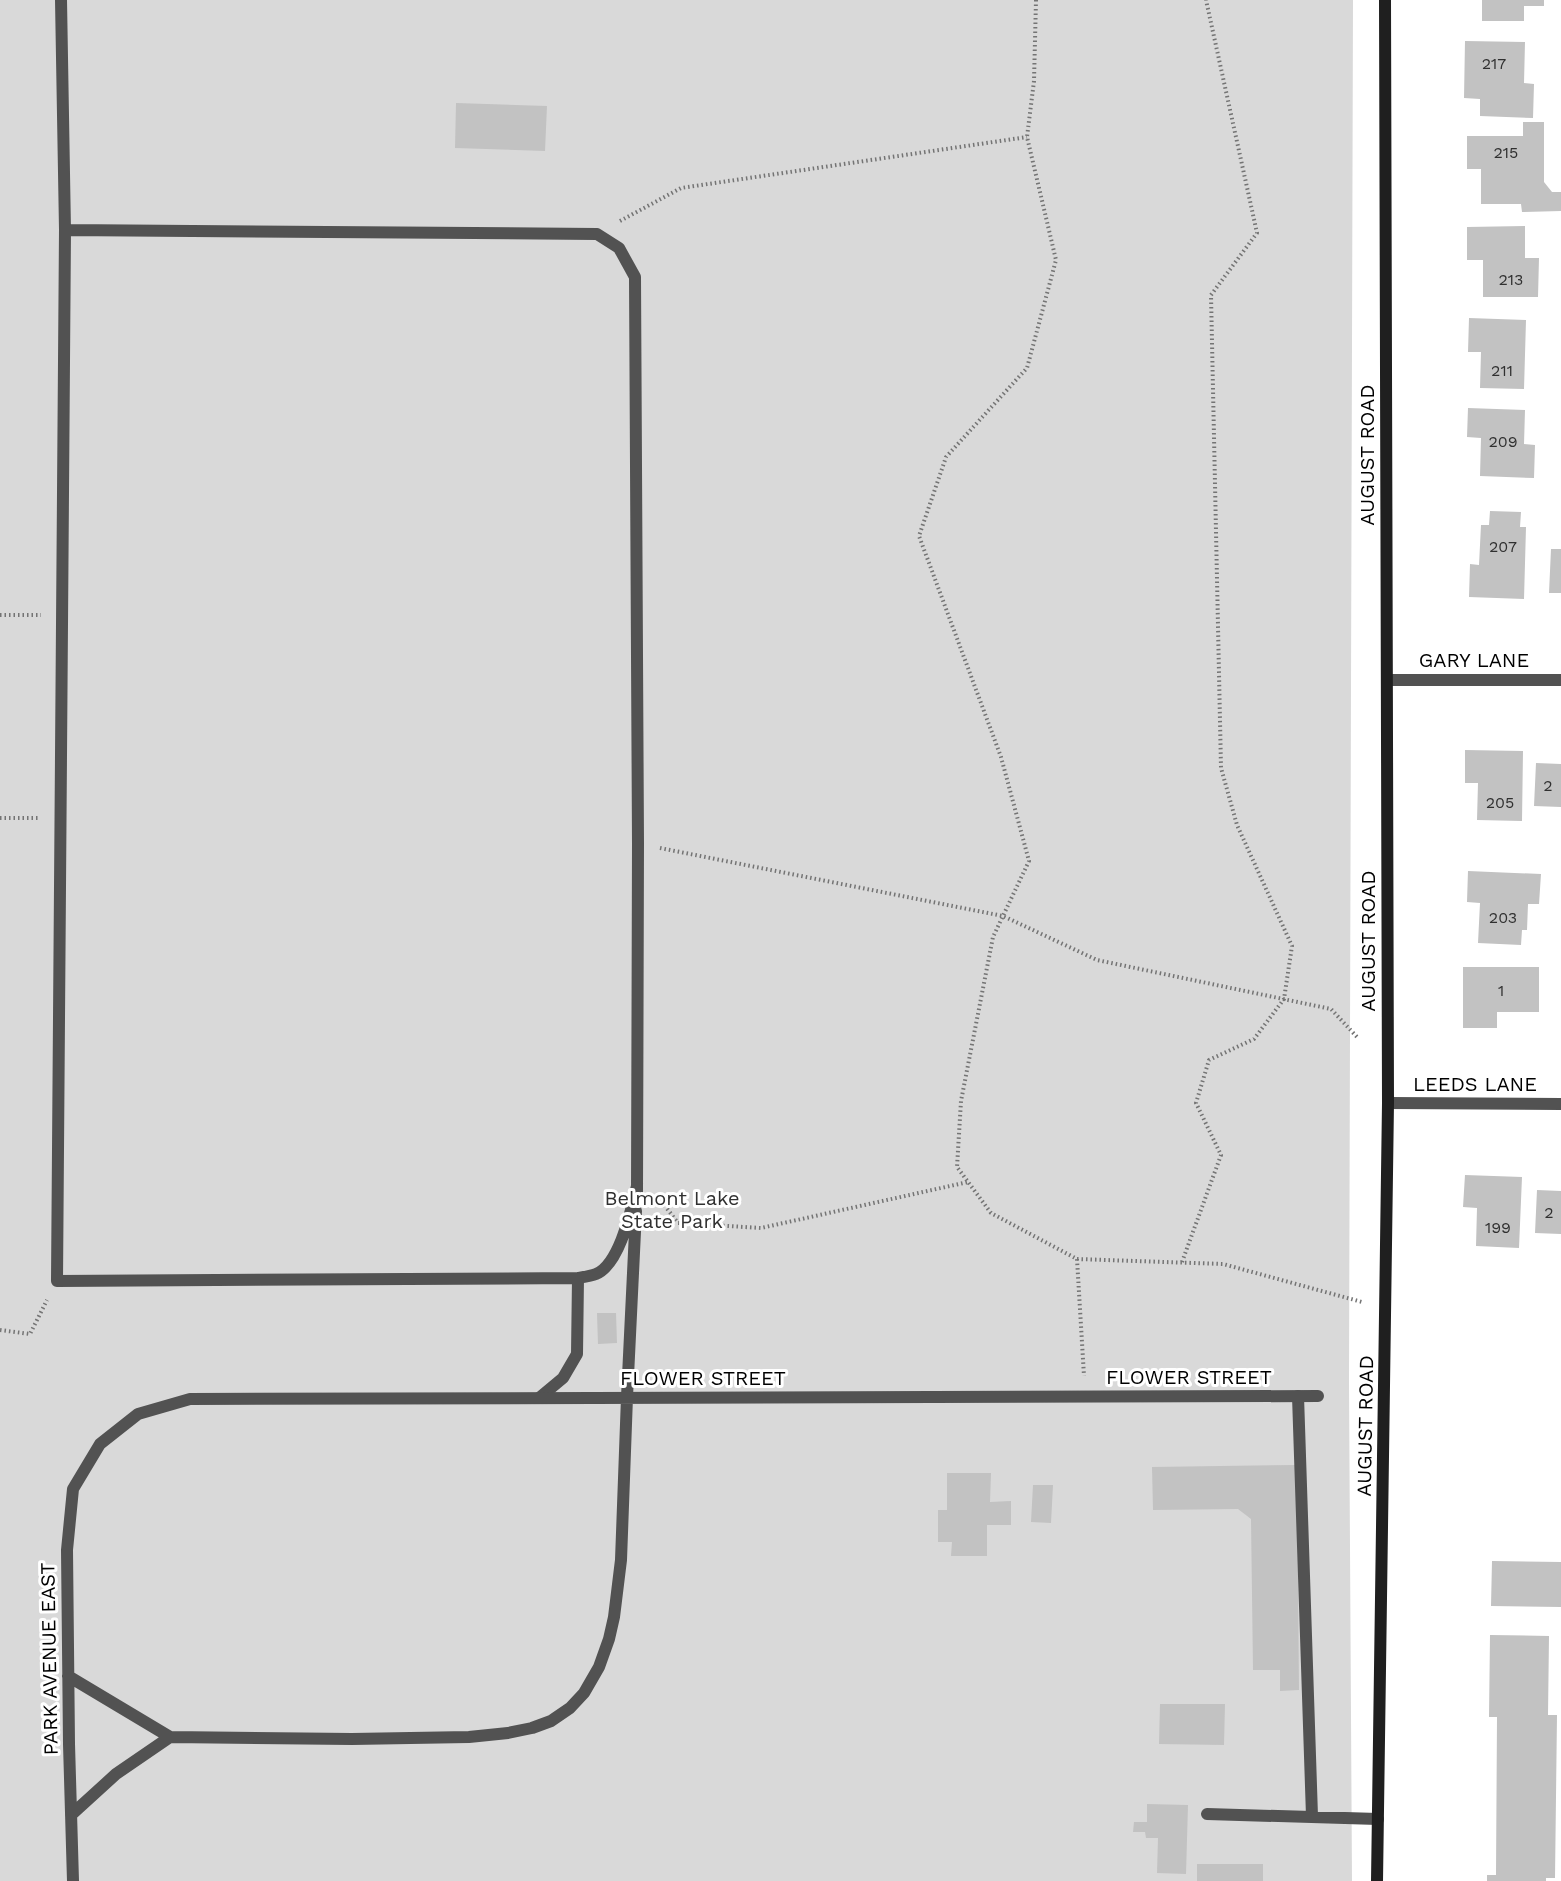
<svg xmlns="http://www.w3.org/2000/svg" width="1561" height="1881" font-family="'Work Sans',sans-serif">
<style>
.green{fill:#d9d9d9}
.building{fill:#c2c2c2}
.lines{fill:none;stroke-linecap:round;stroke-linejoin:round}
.path{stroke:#747474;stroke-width:4;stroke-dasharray:1.5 3;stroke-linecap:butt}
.lane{stroke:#525252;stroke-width:12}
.street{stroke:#525252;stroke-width:12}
.secondary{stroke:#1f1f1f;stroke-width:12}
.labels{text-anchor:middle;stroke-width:6;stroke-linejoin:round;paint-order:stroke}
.number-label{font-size:16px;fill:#303030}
.street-label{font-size:20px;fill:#000;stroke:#fff}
.park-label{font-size:20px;fill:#303030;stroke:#fff}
</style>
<rect width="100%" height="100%" fill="#fff"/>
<path class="green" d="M0 0H1353L1349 1381 1352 1881H0Z"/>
<path class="building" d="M1482 0H1544V6H1524V21H1482Z
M1465 41 1525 42 1524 83 1534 84 1533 118 1480 116V99L1464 98Z
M456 103 547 106 545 151 455 148Z
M1523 122H1544V182L1552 192H1561V211L1522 212 1521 204H1481V169H1467V136H1523Z
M1525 226V258H1539L1538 297H1483V260H1467V227Z
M1469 318 1526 320 1524 389 1480 388 1481 352H1468Z
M1468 408 1525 410 1524 444 1535 445 1534 478 1480 476 1481 438 1467 437Z
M1490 511 1521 512 1520 527H1526L1524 599 1469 597 1470 564 1479 565 1481 525H1489Z
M1551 549H1561V593H1549Z
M1465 750 1523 751 1522 821 1477 820 1478 783H1465Z
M1536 763 1561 764V807L1534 806Z
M1468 871 1541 874 1539 904H1528L1527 930H1522L1521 945 1478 943 1480 903 1467 902Z
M1463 967H1539V1012H1497V1028H1463Z
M1465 1175 1522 1177 1519 1248 1476 1246 1477 1208 1463 1207Z
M1537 1190 1561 1191V1234L1535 1233Z
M597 1313H616L617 1343 598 1344Z
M1297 1465 1299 1690 1280 1691V1670H1253L1251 1519 1238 1509 1153 1510 1152 1467Z
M947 1473H991L990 1502 1011 1501V1525H987V1556H951L952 1542H938V1510H947Z
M1033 1485H1053L1051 1523 1031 1522Z
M1492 1561 1561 1562V1607L1491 1606Z
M1490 1635 1549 1636 1548 1715H1557L1555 1878H1546V1881H1487V1875H1496L1497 1717H1489Z
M1160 1704H1225L1224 1745 1159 1744Z
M1147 1804 1188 1805 1186 1874 1157 1873 1158 1838H1146L1145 1832H1133L1134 1822H1147Z
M1197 1864H1263V1881H1197Z"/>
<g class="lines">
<path class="path" d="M1036 0 1034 81 1027 137 1056 260 1027 368 946 457 919 536 1001 757 1029 861 993 937 961 1101 957 1167 991 1213 1077 1259 1084 1376
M620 221 681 188 1027 137
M0 615H41
M0 818H39
M660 848 1003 916 1097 960 1331 1009 1357 1037
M659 1198 678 1223 761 1228 968 1182
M1077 1259 1223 1264 1362 1302
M1182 1262 1221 1155 1196 1103 1209 1060 1254 1039 1284 999 1292 946 1237 825 1221 768 1211 295 1257 233 1206 0
M0 1330 30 1334 47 1300"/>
<path class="lane" d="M61 0 65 230 57 1281 578 1278C584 1277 591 1276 596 1274 620 1264 631 1210 637 1186
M65 230 597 234 619 248 635 277 638 843 637 1194
M1298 1396 1312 1816
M627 1397 636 1211
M539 1398 563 1378 577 1354 578 1278
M1207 1814 1378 1819"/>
<path class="street" d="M1387 680H1561
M1388 1103 1561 1104
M68 1676 170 1737 352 1739 469 1737 508 1733 532 1728 551 1721 570 1708 584 1693 599 1667 609 1639 614 1617 621 1560 627 1397
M71 1815 116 1774 170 1737
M73 1881 69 1744 67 1550 73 1489 100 1444 138 1414 190 1399 1318 1396"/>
<path class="secondary" d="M1377 1881 1388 1103 1385 0"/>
</g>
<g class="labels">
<g class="number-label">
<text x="1494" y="69">217</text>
<text x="1506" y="158">215</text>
<text x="1511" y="285">213</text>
<text x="1502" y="376">211</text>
<text x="1503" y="447">209</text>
<text x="1503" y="552">207</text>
<text x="1548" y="791">2</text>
<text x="1500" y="808">205</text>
<text x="1503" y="923">203</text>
<text x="1501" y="996">1</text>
<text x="1549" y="1218">2</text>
<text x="1498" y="1233">199</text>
</g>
<g class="street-label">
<text transform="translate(1367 455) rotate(-90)" y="7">AUGUST ROAD</text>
<text x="1474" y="667">GARY LANE</text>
<text transform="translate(1368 941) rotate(-90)" y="7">AUGUST ROAD</text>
<text x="1475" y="1091">LEEDS LANE</text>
<text x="1189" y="1384">FLOWER STREET</text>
<text x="703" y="1385">FLOWER STREET</text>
<text transform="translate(1365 1426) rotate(-89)" y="7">AUGUST ROAD</text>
<text transform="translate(49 1659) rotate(-91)" y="7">PARK AVENUE EAST</text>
</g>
<g class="park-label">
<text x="672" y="1205">Belmont Lake<tspan x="672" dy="23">State Park</tspan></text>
</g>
</g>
</svg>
